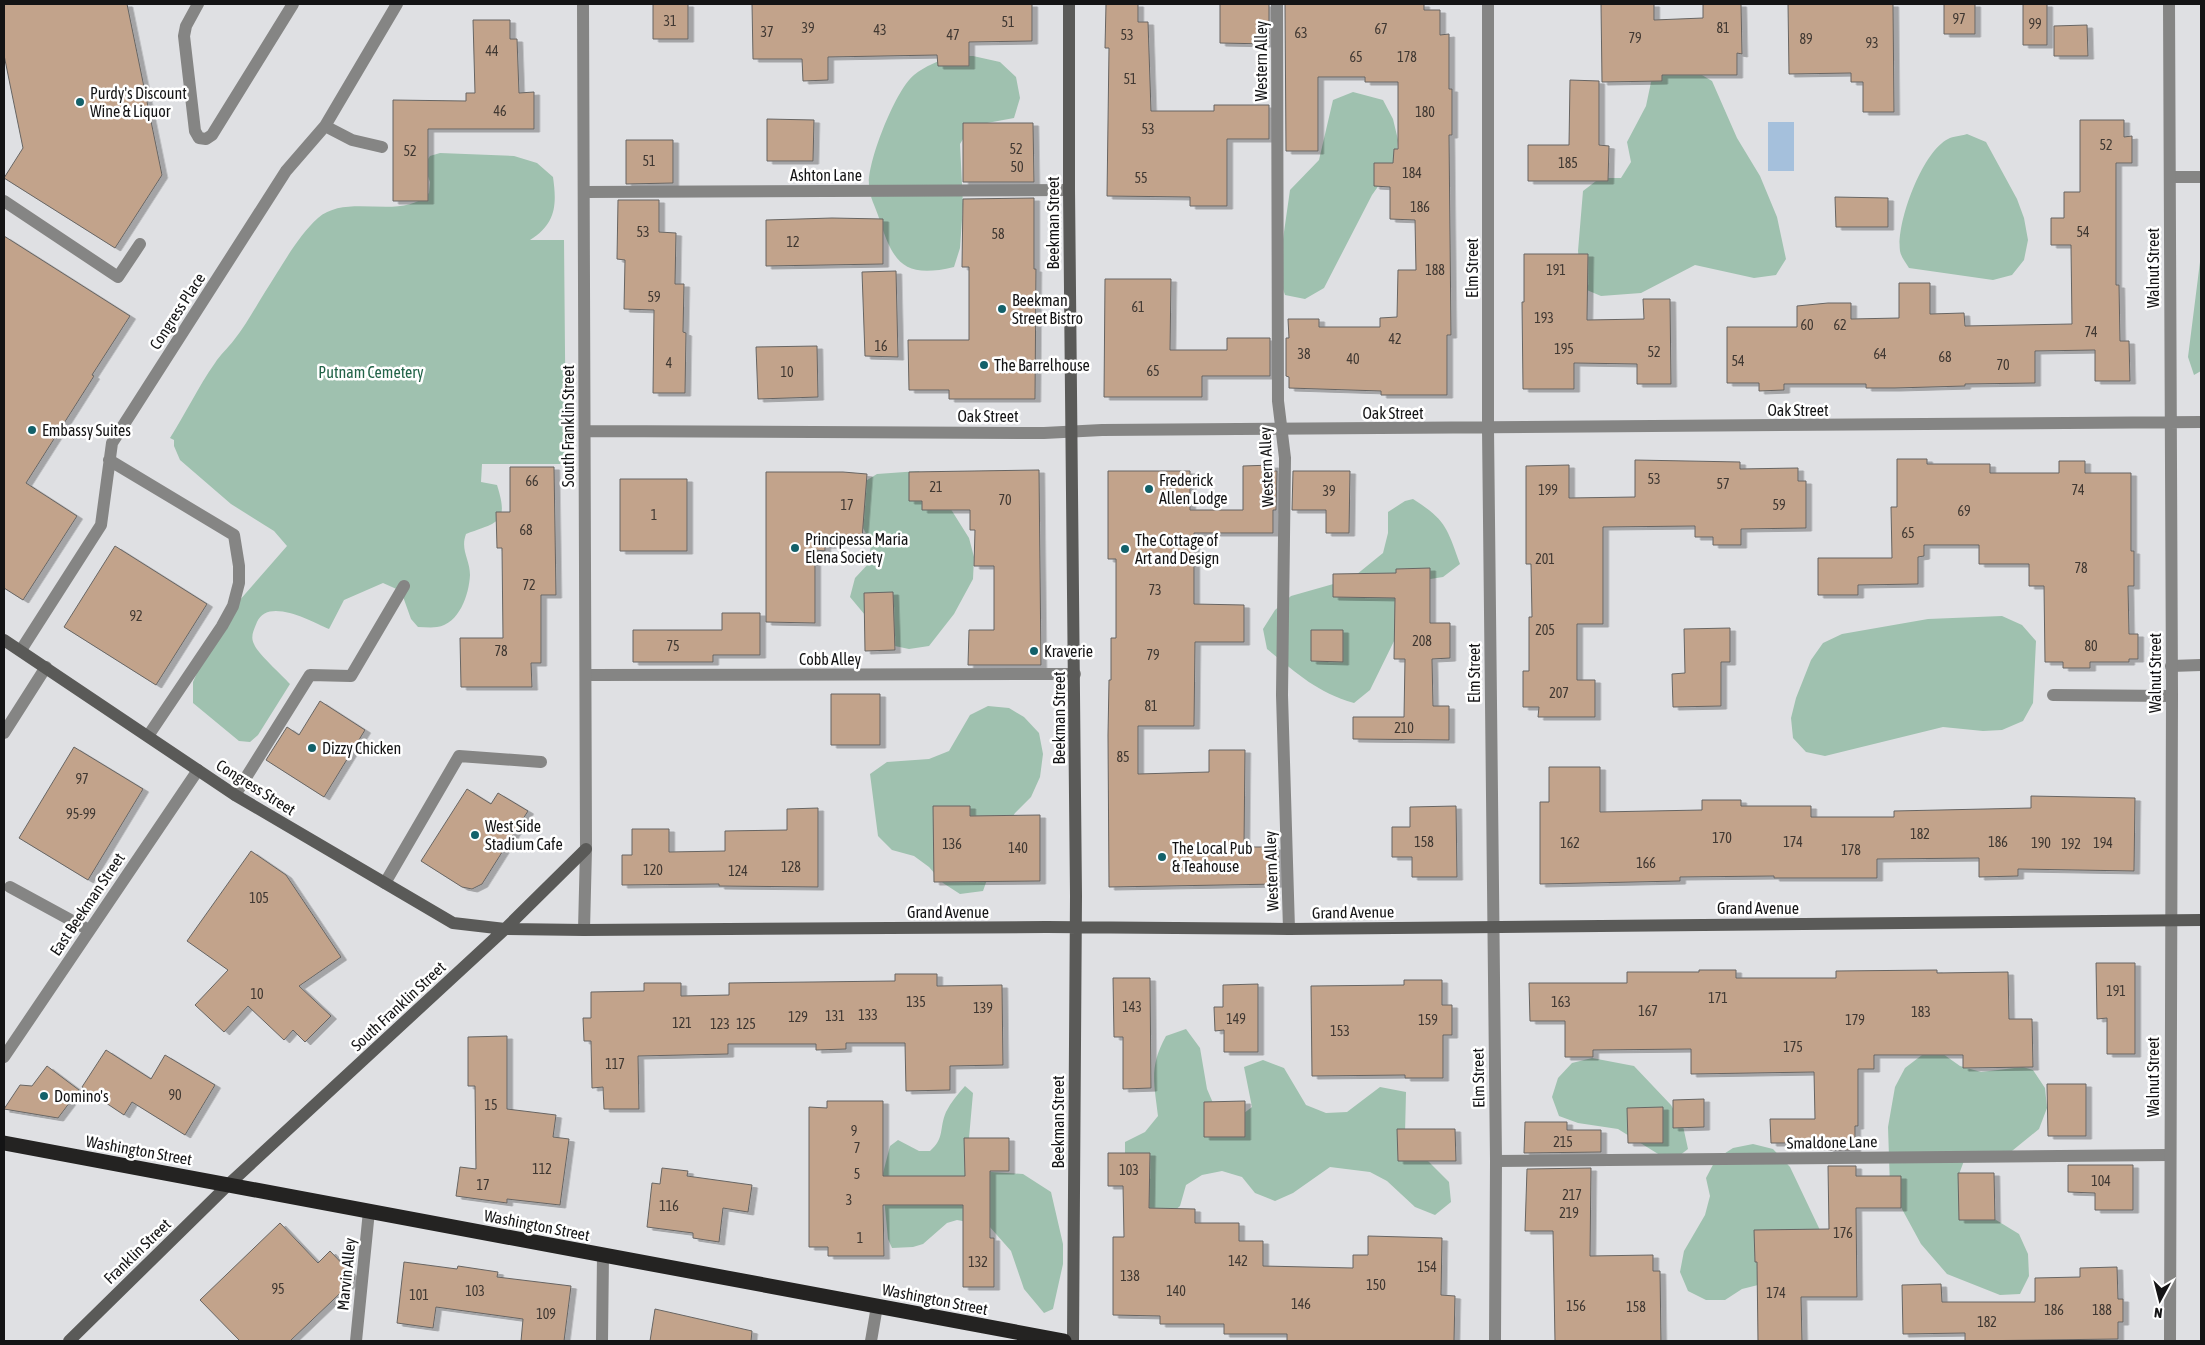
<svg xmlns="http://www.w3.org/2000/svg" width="2205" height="1345" font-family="'Asap Condensed',sans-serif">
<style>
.green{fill:#9fc1af}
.water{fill:#a5c0dc}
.building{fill:#c2a38b;stroke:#676563;filter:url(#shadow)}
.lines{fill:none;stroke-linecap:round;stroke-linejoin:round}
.lane{stroke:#858584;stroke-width:12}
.street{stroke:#858584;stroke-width:12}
.secondary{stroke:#5a5a58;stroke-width:12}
.highway{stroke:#242322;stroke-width:15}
.poi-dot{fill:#13616a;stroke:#fff;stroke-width:2}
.labels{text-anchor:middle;stroke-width:5;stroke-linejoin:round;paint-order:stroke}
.number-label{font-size:14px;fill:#403832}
.street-label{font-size:16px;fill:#141415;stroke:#fff}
.poi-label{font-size:16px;fill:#141415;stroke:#fff;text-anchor:start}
.park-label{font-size:16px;fill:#226348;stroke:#fff}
</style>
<defs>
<filter id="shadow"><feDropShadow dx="5.5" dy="3" stdDeviation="0" flood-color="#0004"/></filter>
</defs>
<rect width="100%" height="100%" fill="#dfe0e3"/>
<path class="green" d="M952 56H973L1000 62 1016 77 1020 98 1014 118 971 126 960 144 963 205 960 248 954 267C904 279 893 263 879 218 876 208 869 196 869 185 867 162 896 89 914 75 925 66 939 61 952 56Z
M1670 56 1712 81 1737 138 1760 176 1777 217 1786 259 1776 275 1754 278 1695 265 1641 293 1601 296 1582 288 1578 251 1583 191 1600 178H1621L1631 162 1627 142 1646 106 1654 68Z
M1353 92 1383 100 1393 119 1398 140 1396 161 1372 195 1324 288 1305 299 1285 295 1278 274 1290 190 1319 160 1333 100Z
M1967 134 1986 142 2017 199 2024 218 2028 240 2024 260 2012 275 1993 280 1909 268C1906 263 1901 257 1900 251 1896 223 1922 152 1948 139 1953 136 1961 136 1967 134Z
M440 153 514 156 537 163 553 177C557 205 556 224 530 240H564L566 464H482L481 482 497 485C509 523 499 522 466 534 460 550 470 559 470 575 469 595 459 624 437 627 431 628 424 627 418 627L411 619 401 591 383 583 344 600 329 629C311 621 268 597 257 622 254 630 250 636 254 644 257 653 282 675 290 684L258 735 250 742 239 741 193 703V682L218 625 287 546 274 531 231 504 180 460 174 446V440L170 438C186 413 198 387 215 363 220 355 228 348 234 340 246 325 255 308 265 292 281 268 296 238 318 218 348 192 402 222 429 193L430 182 424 165 430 156Z
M2201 254V371L2194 375 2188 357Z
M919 471 931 489 947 503 969 538 974 557 973 579 954 614 929 646 909 649 890 645 850 597 855 578 869 563 871 542 860 523 859 485 877 474Z
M1413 499C1446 520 1447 528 1460 564L1443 577 1424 580 1370 690 1354 703C1316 692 1297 673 1267 649L1263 629 1275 610 1291 596 1351 579 1383 553 1388 533V512L1405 501Z
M2002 616 2022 625 2036 641 2033 703 2023 721 2002 730 1983 731 1943 727 1825 756 1806 752 1793 738 1791 718 1796 698 1811 660 1823 643 1842 634 1928 619Z
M988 706 1009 708 1024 717 1039 733 1043 754 1040 777 1031 797 1015 813 1005 829 983 891 960 894 943 883 929 867 914 856 892 850 878 836 870 774 887 762 929 759 949 751 970 715Z
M1186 1029 1200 1048 1207 1089 1216 1110 1235 1120 1252 1107 1244 1067 1263 1060 1284 1068 1306 1105 1326 1113 1347 1112 1380 1087 1406 1092 1405 1134 1418 1151 1449 1182 1451 1202 1435 1215 1415 1207 1387 1181 1370 1172 1330 1167 1293 1193 1275 1201 1255 1193 1242 1177 1222 1171 1202 1175 1186 1185 1180 1206 1165 1219 1145 1216 1125 1161V1142L1145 1132 1158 1116C1154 1082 1149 1067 1166 1036Z
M1943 1054 1960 1066 1981 1072 2023 1067 2033 1070 2045 1088 2047 1108 2039 1129 2007 1155 1965 1158 1958 1177 1967 1197 1983 1212 2019 1234 2028 1254 2029 1276 2020 1294 2000 1295 1947 1274 1921 1244 1890 1187 1888 1127 1895 1087 1905 1068 1922 1055Z
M1592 1058 1634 1066 1671 1105 1683 1126 1688 1149 1671 1162 1618 1129 1578 1123 1559 1116 1552 1097 1558 1078 1572 1063Z
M965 1086 973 1093 969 1138 975 1158 991 1172 1023 1174 1051 1192 1063 1244V1264L1053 1309 1044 1313 1024 1289 1011 1251 989 1226 957 1220 947 1223 923 1244 913 1247 892 1248 888 1239 882 1177 890 1146 898 1140 919 1151H930C945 1138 939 1128 946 1112 951 1102 958 1094 965 1086Z
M1753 1144 1773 1149 1790 1167 1828 1247 1762 1284 1742 1289 1725 1300H1706L1688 1291 1680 1272 1684 1251 1705 1215 1710 1196 1706 1178 1716 1159 1733 1148Z"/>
<path class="water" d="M1768 122H1794V171H1768Z"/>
<path class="building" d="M4 4H127L162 175 115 248 4 178 23 148 4 55Z
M653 4H688V39H653Z
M752 4H1032V41L969 42V66H938L937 55 828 57V80L803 81 802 59H753Z
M1106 4H1138V22H1148L1151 111H1214V105H1269V139H1227V206H1190V197L1107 196 1109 48H1105Z
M1220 4H1269V44L1220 43Z
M1285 4H1424V10H1440V35L1449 34V89H1452V135H1449L1451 335H1447V395H1381V391L1289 388V377L1286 376V338H1289L1288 319H1319V327H1380V318L1397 317 1398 270H1416L1415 220 1390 219V187L1374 186V163H1393L1394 149H1398V82H1365V77H1318V151H1286Z
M1601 4H1654V20L1703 18V4H1741L1742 54 1737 53V75H1662V81L1602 82Z
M1788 4H1893L1894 112H1863V82H1851V73L1789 74Z
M1944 4H1975V34H1944Z
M2023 4H2047V45H2023Z
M473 20H510V39H517L519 93 534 92V129H428V201H393V100L466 101V93H475Z
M2087 25 2088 56H2054V26Z
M1570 80 1599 81V145L1609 146 1608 181H1528V145H1569Z
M767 119 814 120 813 161H767Z
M2080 120H2124V137L2132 136V163H2116V285H2119L2120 341H2129L2130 381H2095V350L2035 351V383L1965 384V386L1895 388H1866V384H1784V390L1759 391V383H1727V327H1797V306L1828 303H1851V319L1899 318V283H1930V314L1964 313 1965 326 2072 324 2071 245H2051V218H2064V192H2080Z
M963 123H1033L1034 182H963Z
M626 140H673V183L626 184Z
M1835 197 1888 198V227H1836Z
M1034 198V269H1036L1035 399H949V390H909L908 340H969V267H962L963 199Z
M618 200H659V232L676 233 675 284H684L683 332 686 333 685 393H653L654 310 624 309 625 260 617 259Z
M832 218 883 219V264L766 266V220Z
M4 236 130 316 92 375 94 376 26 483 77 516 23 600 4 588Z
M1524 254H1588L1587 320 1644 319 1643 299H1670L1671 384H1637V364L1574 363V389H1523L1522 302H1524Z
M896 271 898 357 865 356 862 272Z
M1105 279H1171L1170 350H1227V338H1270V376H1202V397H1104Z
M817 346 818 397 758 399 756 347Z
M1897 459H1927V464H1990V473H2059V461H2085V473H2131V551H2134V586H2128L2129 634H2138V659H2129V662H2090V668H2063V662H2045L2044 586H2029V564H1979V545H1924V556L1918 557V584L1858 585V595H1818V558H1892L1891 507H1897Z
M1635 460 1740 462V469L1798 468V481H1806V528L1741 529V545H1713V537H1695V526L1603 527V624H1577V680H1595V717H1538L1539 707H1523V671H1529V617H1532L1531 564H1526V466L1569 465V498L1635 497Z
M1273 465V471H1277L1276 510H1273V533H1194V604L1244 605V642H1195L1194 726H1138V774L1209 772V750H1245L1244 847H1278L1279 884 1109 887 1108 735 1109 680H1111V638H1116V559H1108V471H1190V510H1243V466Z
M510 467H554L556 595H541V663H531L532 687H461L460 638H503L502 548H497L496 512H510Z
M1039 470 1041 665H968L969 630H994V566H974L975 530H970V510H922V501H909V472Z
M1293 471H1350L1349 533H1326V510H1292Z
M766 472H843L867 474 862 539 831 536V545H825V551L815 550V623L766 622Z
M620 479H687V551H620Z
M115 546 207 604 156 685 64 627Z
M1430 568V623H1450V658L1432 659 1433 706H1449V740L1353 739V717H1404L1405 659H1394L1395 598 1333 597V574L1396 573V569Z
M893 592 895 650 865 651 864 593Z
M722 613H760V655H713V662H633V630H722Z
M1730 628V662H1721V706L1673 707 1672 674 1685 673 1684 629Z
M1311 630H1343V662L1311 661Z
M831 694H880V745H831Z
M320 701 365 730 324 797 266 760 287 727 299 735Z
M74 747 143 789 88 880 19 838Z
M1549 767H1600V812L1702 810V800H1741V806H1811V817H1894V811L2031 808V796L2135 798 2134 871 2018 869V876L1979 877V858L1877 859V878H1774V876L1680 877V881L1540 884V802H1549Z
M467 789 491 804 498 793 528 811 482 884 472 889 462 887 421 861Z
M933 806H970V816L1040 815V881L934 882Z
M1456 806 1457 877H1412V857H1392V827H1410V807Z
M818 808V887L719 886V884L622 885V855H632V829H669V852L725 851V831L787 830V809Z
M251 851 286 875 341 957 299 986 331 1016 305 1042 293 1030 284 1040 248 1006 224 1032 195 1005 228 970 187 941Z
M2096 963H2135V1054H2107V1018L2097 1019Z
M1699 970H1736V978H1836V971L1937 970V973L2008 972 2009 1019H2032L2033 1067 1963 1068V1055H1874V1069H1858V1126H1855V1150H1828V1143H1771L1770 1119H1815L1814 1072 1691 1074V1049L1593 1050V1057H1565V1021H1530L1529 983H1627V972H1699Z
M895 974H937V986L1002 985 1003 1065 950 1066V1090L906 1091 905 1043H846V1049L816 1050V1044H728V1054L638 1056 639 1109H604L603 1087 592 1088 591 1041H584L583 1018H591V992L644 991V983H681V996L729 995V983L895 981Z
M1113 978H1150L1151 1088 1123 1089V1037H1114Z
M1404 980H1442V1005H1452V1035H1443V1078H1405V1075L1312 1076 1311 986 1404 985Z
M1258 984V1052H1224V1030L1215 1031 1214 1007H1223V985Z
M507 1036V1109L556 1115 553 1137 569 1139 560 1205 507 1199V1203L456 1196 460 1167 476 1169 475 1086H468V1037Z
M106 1050 151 1079 165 1055 215 1085 185 1135 132 1102 124 1115 82 1087Z
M47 1066 79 1090 58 1118 4 1109 20 1085 32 1086Z
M2047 1084H2086V1136H2048Z
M1704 1099V1127L1673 1128V1100Z
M827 1101H883V1176H965L964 1138H1009V1171H990V1238H994V1287H963V1205H883L884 1256H828V1247H809V1107L827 1108Z
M1245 1101V1137H1204V1102Z
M1663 1107V1143H1628L1627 1108Z
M1525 1122H1567V1130H1601V1152L1524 1153Z
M1397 1129H1455L1456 1161H1398Z
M1108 1153H1150L1149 1208 1195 1209V1223H1239V1241H1263V1266L1353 1268V1255H1368V1236L1442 1238 1441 1295 1455 1296 1454 1341H1287V1334H1224V1324H1160V1316L1113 1315V1237H1124L1123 1186H1108Z
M2068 1165H2133V1210H2095V1193L2068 1192Z
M1828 1166H1856V1176H1901V1208H1856L1857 1297H1801L1802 1341H1758L1757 1262H1755L1754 1230 1829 1229Z
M662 1168 688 1171 687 1176 752 1185 748 1212 723 1208 719 1242 693 1238V1233L647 1227 652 1183 660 1184Z
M1591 1168 1590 1256 1653 1255V1271H1660L1661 1341H1555L1553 1231H1525L1527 1169Z
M1958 1173H1994L1995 1220H1959Z
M280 1223 318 1263 330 1251 354 1276V1280L290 1341H240L200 1300Z
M404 1262 457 1269 458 1266 498 1272 497 1277 571 1286 564 1341H521L523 1319 436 1307 433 1328 397 1323Z
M2117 1267 2118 1299H2123V1322H2118V1339L1965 1341V1333L1903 1334 1902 1285 1941 1284 1942 1302H2035V1278L2080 1277V1268Z
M655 1309 752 1331 751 1341H650Z"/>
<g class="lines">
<path class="lane" d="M198 4 186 26 184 36 195 131 199 138 206 139 212 135 293 4
M1277 4 1278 401 1285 458 1282 695 1289 929
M325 126 352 140 382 147
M2170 177H2201
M584 192 1069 190
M4 201 118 277 140 244
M109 460 234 535 239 566V583L233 606 222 626 148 736
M21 650 101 525 112 443 286 171 325 126 397 4
M2171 666 2201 665
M586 675 1075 674
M2053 695 2172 696
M4 733 46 667
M235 795 310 675 351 676 404 586
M385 883 459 756 541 762
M10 887 89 930
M1496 1161 2169 1155
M356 1341 369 1211
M871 1341 877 1306"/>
<path class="street" d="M583 4 586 849 584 930
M1488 4V429L1496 1161 1495 1341
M2169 4 2172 696 2170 1341
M585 431 1044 433 1102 430 2201 422
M4 1057 198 770
M602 1341 603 1255"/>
<path class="secondary" d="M1069 4V190L1076 896 1073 1341
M4 640 235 795 453 923 505 929 584 930 1046 927 1289 929 2201 920
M69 1341 229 1184 505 929 586 849"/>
<path class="highway" d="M4 1143 1064 1341"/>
</g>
<g class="poi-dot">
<circle cx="80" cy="102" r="5"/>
<circle cx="1002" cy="309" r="5"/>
<circle cx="984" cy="365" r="5"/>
<circle cx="32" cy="430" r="5"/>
<circle cx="1149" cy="489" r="5"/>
<circle cx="795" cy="548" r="5"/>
<circle cx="1125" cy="549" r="5"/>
<circle cx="1034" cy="651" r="5"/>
<circle cx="312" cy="748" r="5"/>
<circle cx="475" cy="835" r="5"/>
<circle cx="1162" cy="857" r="5"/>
<circle cx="44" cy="1096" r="5"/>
</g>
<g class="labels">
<g class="number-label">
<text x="1959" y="24">97</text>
<text x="670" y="26">31</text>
<text x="1008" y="27">51</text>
<text x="2035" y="29">99</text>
<text x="808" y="33">39</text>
<text x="1723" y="33">81</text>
<text x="1381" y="34">67</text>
<text x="880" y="35">43</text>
<text x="767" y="37">37</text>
<text x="1301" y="38">63</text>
<text x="953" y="40">47</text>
<text x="1127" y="40">53</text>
<text x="1635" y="43">79</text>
<text x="1806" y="44">89</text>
<text x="1872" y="48">93</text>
<text x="492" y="56">44</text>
<text x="1356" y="62">65</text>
<text x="1407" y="62">178</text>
<text x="1130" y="84">51</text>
<text x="500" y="116">46</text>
<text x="1425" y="117">180</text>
<text x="1148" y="134">53</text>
<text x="2106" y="150">52</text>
<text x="1016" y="154">52</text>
<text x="410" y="156">52</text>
<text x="649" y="166">51</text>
<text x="1568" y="168">185</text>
<text x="1017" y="172">50</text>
<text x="1412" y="178">184</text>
<text x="1141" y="183">55</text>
<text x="1420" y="212">186</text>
<text x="643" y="237">53</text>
<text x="2083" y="237">54</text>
<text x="998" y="239">58</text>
<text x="793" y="247">12</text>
<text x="1435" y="275">188</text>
<text x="1556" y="275">191</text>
<text x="654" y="302">59</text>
<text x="1138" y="312">61</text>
<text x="1544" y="323">193</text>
<text x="1807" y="330">60</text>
<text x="1840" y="330">62</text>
<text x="2091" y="337">74</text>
<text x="1395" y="344">42</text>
<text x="881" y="351">16</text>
<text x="1564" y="354">195</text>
<text x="1654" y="357">52</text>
<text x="1304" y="359">38</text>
<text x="1880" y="359">64</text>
<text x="1945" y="362">68</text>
<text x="1353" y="364">40</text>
<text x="1738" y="366">54</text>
<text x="669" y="368">4</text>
<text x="2003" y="370">70</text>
<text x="1153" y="376">65</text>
<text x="787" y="377">10</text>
<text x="1654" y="484">53</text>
<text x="532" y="486">66</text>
<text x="1723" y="489">57</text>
<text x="936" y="492">21</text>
<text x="1548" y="495">199</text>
<text x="2078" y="495">74</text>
<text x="1329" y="496">39</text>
<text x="1005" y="505">70</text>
<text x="847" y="510">17</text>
<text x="1779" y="510">59</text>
<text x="1964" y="516">69</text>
<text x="654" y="520">1</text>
<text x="526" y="535">68</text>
<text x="1908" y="538">65</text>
<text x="1545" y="564">201</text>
<text x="2081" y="573">78</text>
<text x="529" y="590">72</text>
<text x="1155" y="595">73</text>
<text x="136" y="621">92</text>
<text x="1545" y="635">205</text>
<text x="1422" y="646">208</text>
<text x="673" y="651">75</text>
<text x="2091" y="651">80</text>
<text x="501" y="656">78</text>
<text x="1153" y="660">79</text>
<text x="1559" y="698">207</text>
<text x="1151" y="711">81</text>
<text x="1404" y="733">210</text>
<text x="1123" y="762">85</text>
<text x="82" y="784">97</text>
<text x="81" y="819">95-99</text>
<text x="1920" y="839">182</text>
<text x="1722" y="843">170</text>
<text x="1424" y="847">158</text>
<text x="1793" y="847">174</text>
<text x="1998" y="847">186</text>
<text x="1570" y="848">162</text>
<text x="2041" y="848">190</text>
<text x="2103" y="848">194</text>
<text x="952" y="849">136</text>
<text x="2071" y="849">192</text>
<text x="1018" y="853">140</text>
<text x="1851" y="855">178</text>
<text x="1646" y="868">166</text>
<text x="791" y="872">128</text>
<text x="653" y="875">120</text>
<text x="738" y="876">124</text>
<text x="259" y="903">105</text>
<text x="2116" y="996">191</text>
<text x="257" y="999">10</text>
<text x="1718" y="1003">171</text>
<text x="916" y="1007">135</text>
<text x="1561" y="1007">163</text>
<text x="1132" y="1012">143</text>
<text x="983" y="1013">139</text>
<text x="1648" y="1016">167</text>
<text x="1921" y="1017">183</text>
<text x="868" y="1020">133</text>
<text x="835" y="1021">131</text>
<text x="798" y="1022">129</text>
<text x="1236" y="1024">149</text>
<text x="1428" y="1025">159</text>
<text x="1855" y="1025">179</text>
<text x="682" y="1028">121</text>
<text x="720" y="1029">123</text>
<text x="746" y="1029">125</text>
<text x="1340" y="1036">153</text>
<text x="1793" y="1052">175</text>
<text x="615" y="1069">117</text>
<text x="175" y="1100">90</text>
<text x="491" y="1110">15</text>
<text x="854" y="1136">9</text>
<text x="1563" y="1147">215</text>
<text x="857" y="1153">7</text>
<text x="542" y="1174">112</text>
<text x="1129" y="1175">103</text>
<text x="857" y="1179">5</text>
<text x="2101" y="1186">104</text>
<text x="483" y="1190">17</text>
<text x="1572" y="1200">217</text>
<text x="849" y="1205">3</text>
<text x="669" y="1211">116</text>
<text x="1569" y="1218">219</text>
<text x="1843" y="1238">176</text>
<text x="860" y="1243">1</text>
<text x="1238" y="1266">142</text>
<text x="978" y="1267">132</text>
<text x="1427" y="1272">154</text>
<text x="1130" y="1281">138</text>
<text x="1376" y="1290">150</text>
<text x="278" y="1294">95</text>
<text x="475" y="1296">103</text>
<text x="1176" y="1296">140</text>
<text x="1776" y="1298">174</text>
<text x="419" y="1300">101</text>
<text x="1301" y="1309">146</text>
<text x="1576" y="1311">156</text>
<text x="1636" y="1312">158</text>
<text x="2054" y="1315">186</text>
<text x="2102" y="1315">188</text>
<text x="546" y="1319">109</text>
<text x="1987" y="1327">182</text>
</g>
<g class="street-label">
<text transform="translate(1261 61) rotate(-90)" y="6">Western Alley</text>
<text x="826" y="181">Ashton Lane</text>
<text transform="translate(1053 223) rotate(-90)" y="6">Beekman Street</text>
<text transform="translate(1472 268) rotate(-90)" y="6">Elm Street</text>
<text transform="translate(2153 268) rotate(-90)" y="6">Walnut Street</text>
<text transform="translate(177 311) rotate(-57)" y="6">Congress Place</text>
<text x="1798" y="416">Oak Street</text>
<text x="1393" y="419">Oak Street</text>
<text x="988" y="422">Oak Street</text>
<text transform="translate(568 426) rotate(-90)" y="6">South Franklin Street</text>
<text transform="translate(1266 467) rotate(-92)" y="6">Western Alley</text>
<text x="830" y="665">Cobb Alley</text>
<text transform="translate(1474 673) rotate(-90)" y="6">Elm Street</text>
<text transform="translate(2155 673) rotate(-90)" y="6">Walnut Street</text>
<text transform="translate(1059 718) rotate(-90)" y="6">Beekman Street</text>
<text transform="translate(256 787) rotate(32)" y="6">Congress Street</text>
<text transform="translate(1271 871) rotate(-92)" y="6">Western Alley</text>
<text transform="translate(87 904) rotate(-56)" y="6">East Beekman Street</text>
<text x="1758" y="914">Grand Avenue</text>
<text x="948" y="918">Grand Avenue</text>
<text transform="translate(1353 912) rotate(-1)" y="6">Grand Avenue</text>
<text transform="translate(398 1006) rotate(-43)" y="6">South Franklin Street</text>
<text transform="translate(2153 1077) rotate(-90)" y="6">Walnut Street</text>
<text transform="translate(1478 1078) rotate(-91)" y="6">Elm Street</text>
<text transform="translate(1058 1122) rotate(-90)" y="6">Beekman Street</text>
<text transform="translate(1832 1142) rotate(-1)" y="6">Smaldone Lane</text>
<text transform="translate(139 1150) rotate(10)" y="6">Washington Street</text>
<text transform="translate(537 1225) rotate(11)" y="6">Washington Street</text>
<text transform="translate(137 1251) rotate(-44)" y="6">Franklin Street</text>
<text transform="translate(346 1274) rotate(-84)" y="6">Marvin Alley</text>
<text transform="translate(935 1299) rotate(11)" y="6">Washington Street</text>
</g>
<g class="poi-label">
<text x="90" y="99">Purdy's Discount<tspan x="90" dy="18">Wine &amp; Liquor</tspan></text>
<text x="1012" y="306">Beekman<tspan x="1012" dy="18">Street Bistro</tspan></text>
<text x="994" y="371">The Barrelhouse</text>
<text x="42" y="436">Embassy Suites</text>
<text x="1159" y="486">Frederick<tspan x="1159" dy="18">Allen Lodge</tspan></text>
<text x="805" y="545">Principessa Maria<tspan x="805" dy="18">Elena Society</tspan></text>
<text x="1135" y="546">The Cottage of<tspan x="1135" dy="18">Art and Design</tspan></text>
<text x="1044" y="657">Kraverie</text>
<text x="322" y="754">Dizzy Chicken</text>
<text x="485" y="832">West Side<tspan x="485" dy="18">Stadium Cafe</tspan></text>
<text x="1172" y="854">The Local Pub<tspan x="1172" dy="18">&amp; Teahouse</tspan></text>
<text x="54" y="1102">Domino's</text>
</g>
<g class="park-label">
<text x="371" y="378">Putnam Cemetery</text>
</g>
</g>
<rect width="2205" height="1345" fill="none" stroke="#141415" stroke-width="10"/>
<g transform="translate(2160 1300) rotate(187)" stroke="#ffffff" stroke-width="4" paint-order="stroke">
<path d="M0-4L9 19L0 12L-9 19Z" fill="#141415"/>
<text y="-8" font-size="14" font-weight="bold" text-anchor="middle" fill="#141415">N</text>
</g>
</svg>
